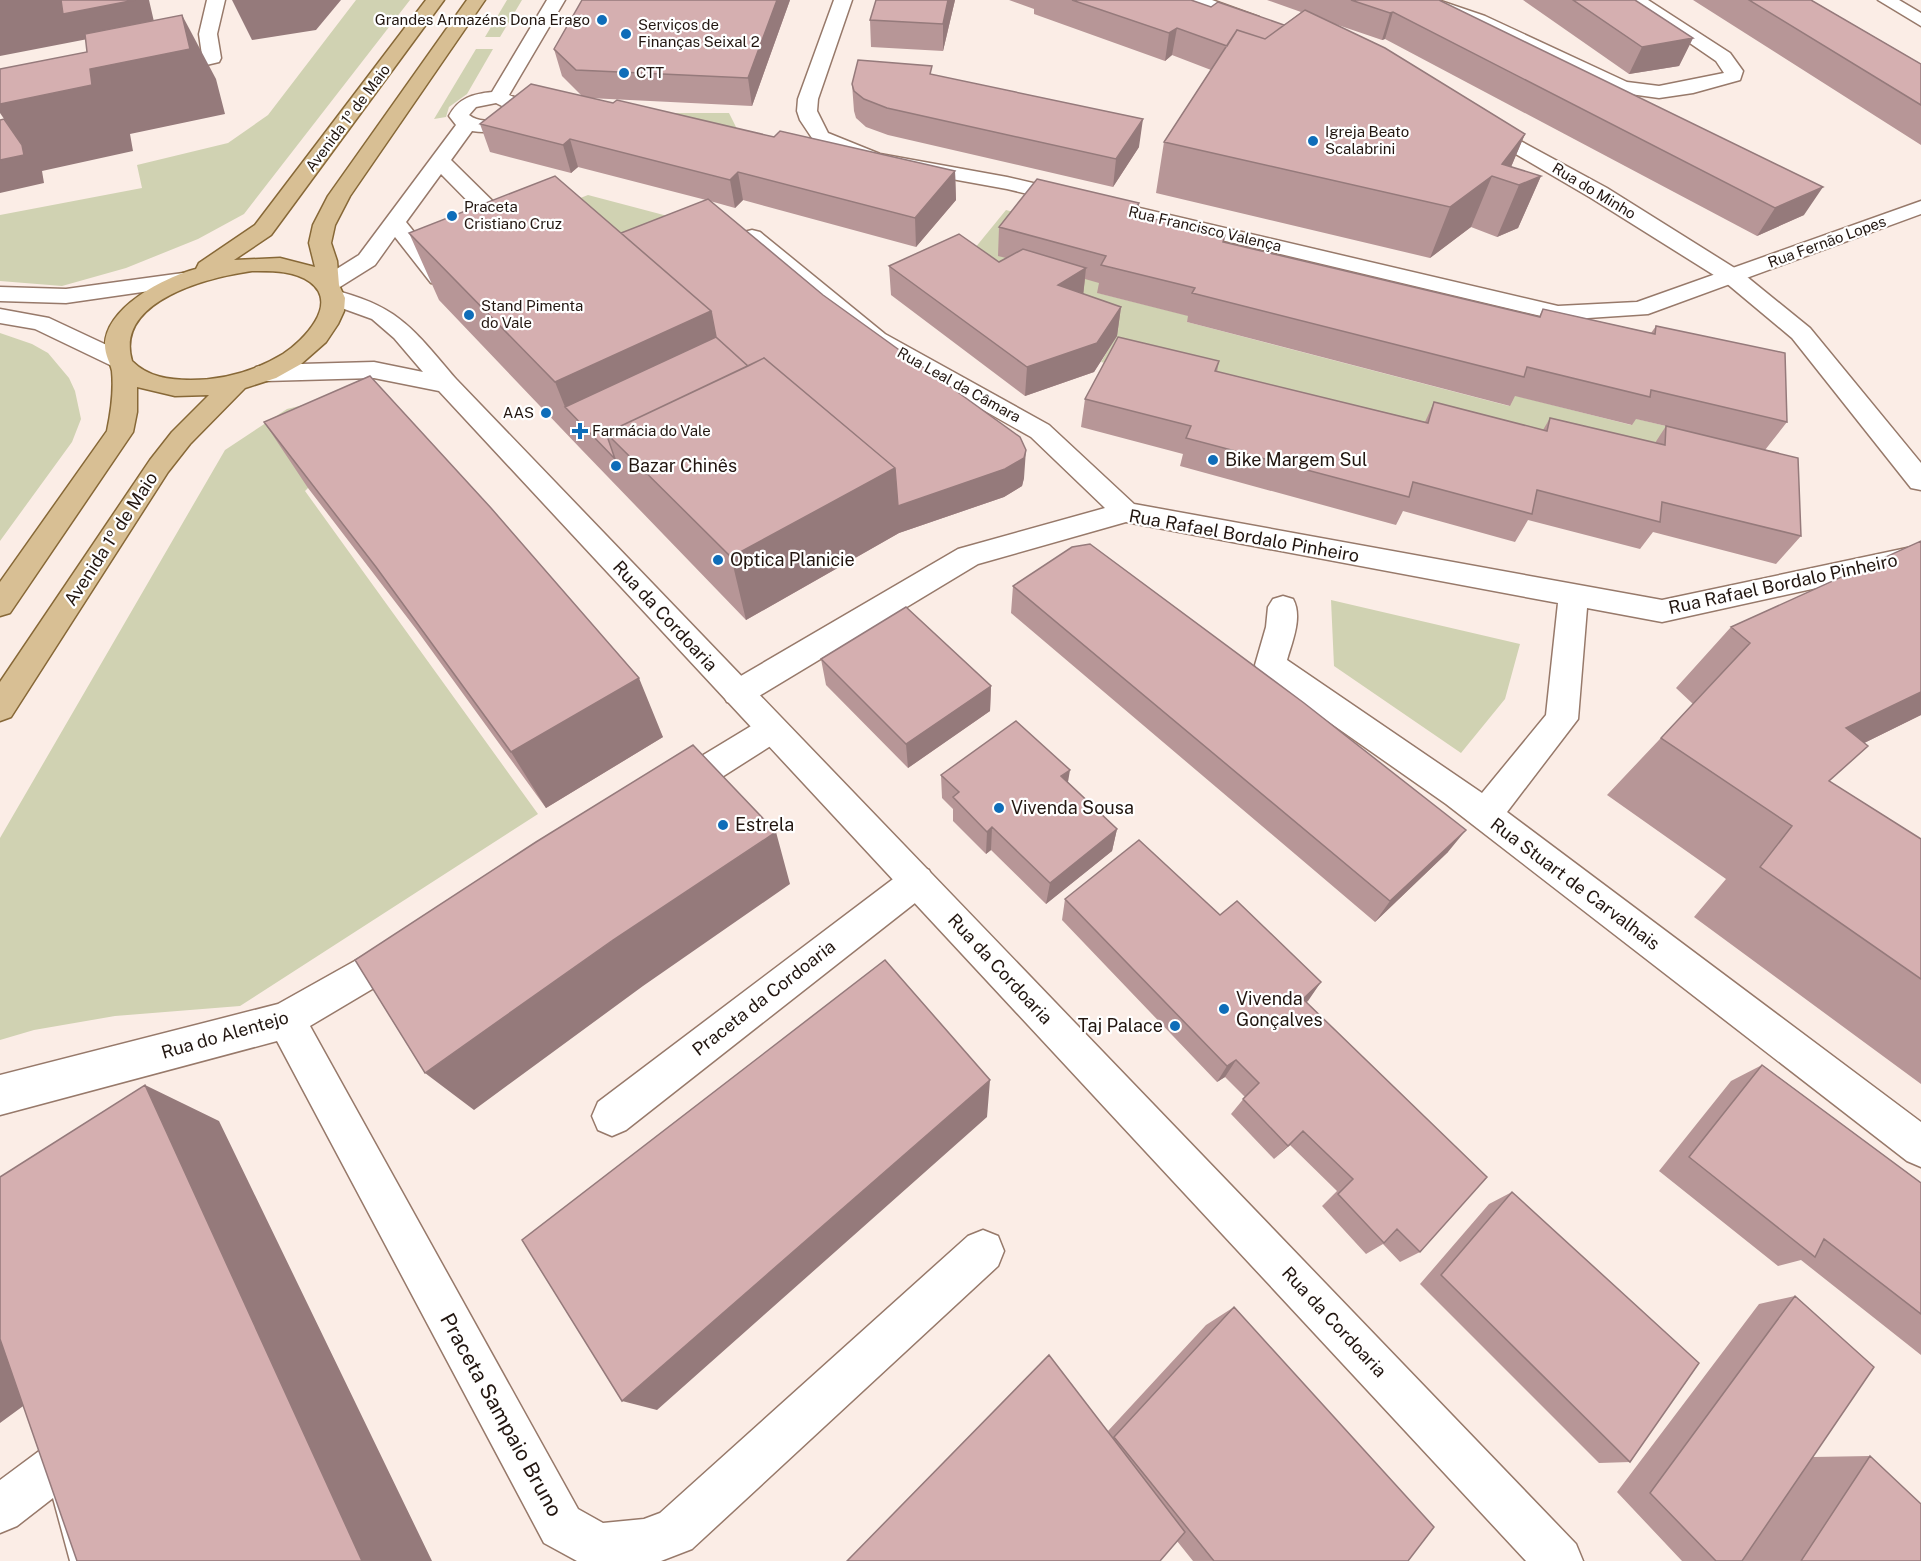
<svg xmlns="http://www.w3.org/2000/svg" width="1921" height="1561" font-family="'Public Sans',sans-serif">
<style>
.green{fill:#d0d2b2}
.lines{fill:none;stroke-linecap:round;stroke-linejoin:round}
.minor-casing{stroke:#97796a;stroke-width:3}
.tertiary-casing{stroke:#97796a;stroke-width:3}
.primary-casing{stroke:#876837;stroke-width:3}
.minor{fill:#fff;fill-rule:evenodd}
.tertiary{fill:#fff;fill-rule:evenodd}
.primary{fill:#d8bf94;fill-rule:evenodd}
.wall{fill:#b79697}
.shaded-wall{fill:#957a7b}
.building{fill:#d5afb0;stroke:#957a7b;stroke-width:1.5}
.poi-dot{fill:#0e6db9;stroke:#fff;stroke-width:2}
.labels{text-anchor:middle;stroke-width:4.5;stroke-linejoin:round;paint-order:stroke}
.far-poi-label{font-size:15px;fill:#221610;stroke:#fff;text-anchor:start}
.far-street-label{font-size:15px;fill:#221610;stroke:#fff}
.poi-label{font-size:18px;fill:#221610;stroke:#fff;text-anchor:start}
.street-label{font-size:18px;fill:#221610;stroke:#fff}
.near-street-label{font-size:21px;fill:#221610;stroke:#fff}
</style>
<rect width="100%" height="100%" fill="#fbede6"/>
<path class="green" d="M356 0H410L244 214 198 239 126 268 62 286 0 281V215L142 188 137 165 228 143 268 115Z
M507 0H522L500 37H485Z
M476 49H493L467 94 449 107 446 117 434 119Z
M608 113H729L744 143Z
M588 195 713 228 606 270 542 213Z
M1006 210 1029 216 1103 284 1098 293 1190 316 1187 322 1509 406 1513 395 1631 425 1633 418 1748 446 1646 473 1212 389 1101 362 1117 335 966 259Z
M0 333 32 344 48 353 69 378 75 391 81 419 72 442 0 541Z
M320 401 308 488 305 491 538 814 240 1006 115 1016 34 1030 0 1040V838L225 450 287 409Z
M1331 600 1520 644 1505 699 1461 753 1334 666Z"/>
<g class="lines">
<defs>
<path id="minor" d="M207 0H225L217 34 221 58 219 62 164 75 157 73 155 69 157 65 202 55 199 34Z
M547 0H565L509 95 524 101 528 109C515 128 495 135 472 131L451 160 523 231 526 236 523 241H507L441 174 406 222 444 269 456 270 459 275C453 284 441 285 431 283L395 237 375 265 335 290H319L315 285 319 280 359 255 456 125 449 116C458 98 473 94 492 92ZM496 103 508 109C497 120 482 125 469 115L476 107Z
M834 0H852L818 99 817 111 828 133 880 154 1007 177 1558 306 1637 302 1921 201V214L1648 314 1558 320 1007 189 869 164 842 155 814 141 800 120 797 111 798 99Z
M1412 0H1438L1485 16 1627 82 1659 86 1724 73 1716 61 1627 0H1648L1730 53 1743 71 1740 80 1693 93 1659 98 1623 93 1473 24 1415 4Z
M1878 0H1899L1921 13V26Z
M752 230 760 232 885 334 1049 425 1134 504 1662 600 1921 545V565L1662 622 1587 608 1578 719 1507 812 1921 1122V1167L1907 1161 1446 804 1259 673 1255 665 1266 627 1268 607 1273 599 1283 596 1293 599C1303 617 1292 642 1287 660L1482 793 1546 715 1558 603 1126 522 978 564 749 702 738 705 727 702 722 693 727 684 958 549 1105 508 1031 437 867 344 744 242 741 237 744 232Z
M772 716 783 720 788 729 783 738 686 800 674 804 662 800 657 790 662 780 761 720Z
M917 865 929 870 934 881 929 892 626 1130 612 1136 598 1130 592 1116 598 1102 905 870Z
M403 934 416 939 421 951 416 963 310 1026 578 1509 603 1523 644 1519 660 1513 968 1236 983 1230 998 1236 1004 1251 998 1266 692 1549 661 1561H577L544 1543 277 1041 0 1115V1075L278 1004Z
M66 1436 82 1443 118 1561H70L53 1498 17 1526 0 1533V1480L50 1443Z"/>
<path id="tertiary" d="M1186 0H1212L1259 17 1262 21 1259 25H1247L1189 4Z
M1480 119 1607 188 1741 272 1810 328 1921 463V490L1911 488 1792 338 1725 282 1591 198 1473 129 1470 125 1473 121Z
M183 273 191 275 195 280 191 285 66 303 0 301V287L66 289Z
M333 290C399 306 414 330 456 379L1576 1544 1583 1561H1526L439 391 374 378 265 381 256 379 253 373 256 367 265 365 374 362 423 372 394 338 372 319 325 302 321 297 325 292Z
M0 309 49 318 128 355 131 360 128 365 119 368 110 365 35 329 0 323Z"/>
<path id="primary" d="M426 0H444L271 235 234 260 280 258 315 267 309 243 313 225 328 196 467 0H485L350 196 335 225 331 243 337 261 339 285 345 298 344 311 338 324 326 342 301 364 276 378 245 388 190 444 168 472 11 717 0 721V682L150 460 172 432 209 395 175 396 137 387V412L133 432 10 613 0 616V582L107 431C111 412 114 391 112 371 110 362 105 355 105 345 106 307 165 277 196 269L199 263 255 225ZM252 271C271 271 293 270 310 282 340 304 303 341 283 354 255 371 223 380 191 380 169 380 148 377 132 361 114 300 210 277 252 271Z"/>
</defs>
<use href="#minor" class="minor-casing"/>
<use href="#tertiary" class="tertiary-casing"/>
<use href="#primary" class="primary-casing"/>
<use href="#minor" class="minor"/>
<use href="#tertiary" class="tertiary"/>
<use href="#primary" class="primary"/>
</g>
<path class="wall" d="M790 0 752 106 589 98 774 137 955 171 956 200 916 247 743 200 735 208 710 201 1024 478 1022 486 1004 497 899 533 746 620 580 448 439 300 409 233H621L706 200 578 167 571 173 490 152 480 124 582 96 562 76 554 49Z
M876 0H955L943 51 871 47 870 20Z
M1009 0H1191L1211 7 1284 25 1301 12 1267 0H1439L1804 215 1757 236 1385 39 1382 40 1332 23 1525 134 1511 167 1541 176 1518 228 1497 237 1471 227 1430 258 1156 193 1164 142 1211 70 1172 55 1165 61 1034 14V9Z
M1523 0H1635L1693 38 1679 66 1629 74Z
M1693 0H1811L1921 64V145Z
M932 74 1139 147 1113 187 888 135 866 127 856 118 854 111 852 84Z
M1139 203 1138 216 1224 243 1539 317 1543 309 1651 333 1656 326 1787 422 1765 450 1801 536 1776 564 1653 532 1640 549 1528 520 1515 542 1403 511 1396 525 1180 466 1183 454 1081 427 1085 399 1219 361 1217 372 1425 422 1434 402 1543 430 1550 418 1655 443 1666 426 1683 430 1636 419 1632 425 1515 396 1510 406 1187 322 1188 316 1097 293 1099 283 1085 279 1083 294 1121 307 1117 336 1094 372 1025 396 891 295 889 266 999 262 1006 258 998 256 999 227Z
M264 422 663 737 546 808 416 629 308 488Z
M1921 541V715L1864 743 1829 781 1921 839V1084L1694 917 1726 879 1607 795 1693 704 1676 688 1731 627Z
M1013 586 1448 852 1375 922 1011 613Z
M821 659 991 686 990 711 908 768 826 685Z
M941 775 1068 782 1117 829 1112 851 1046 904 991 850 986 854 953 821V809L942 798Z
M1065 899 1220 915 1321 982 1306 1002 1420 1252 1400 1262 1383 1244 1366 1254 1322 1206 1337 1191 1290 1145 1274 1159 1231 1114 1245 1097 1225 1077 1217 1082 1062 920Z
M1762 1065 1921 1183V1355L1801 1260 1778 1266 1659 1171 1731 1081Z
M1512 1192 1630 1462 1599 1463 1420 1284 1489 1204Z
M1795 1296 1813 1457 1870 1456 1921 1561H1682L1617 1492 1759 1304Z
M1234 1307 1408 1561H1193L1177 1541 1108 1431 1206 1325Z"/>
<path class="shaded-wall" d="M0 0H149L155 26 0 56Z
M232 0H341L316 30 252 40Z
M777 0H790L752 106 748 78Z
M948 0H955L943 51V24Z
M1393 12 1385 39 1382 40 1390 13Z
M182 15 216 79 225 114 130 134 133 151 42 171 44 183 0 193V160L22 145 0 113V104L90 69Z
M1177 28 1172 55 1165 61 1169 33Z
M1693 38 1679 66 1629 74 1642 47Z
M1143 119 1139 147 1113 187 1116 159Z
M1525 134 1505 181 1502 164Z
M570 139 578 167 571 173 563 145Z
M955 171 956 200 916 247 915 218Z
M738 172 743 200 735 208 730 180Z
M1492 176 1471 227 1430 258 1450 207Z
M1541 176 1518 228 1497 237 1519 185Z
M1823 187 1804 215 1757 236 1775 208Z
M1139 203 1135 231 1132 214Z
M1086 268 1083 297 1058 285Z
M1121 307 1117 336 1094 372 1025 396 1027 367Z
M711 311 725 378 565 407 555 382Z
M1026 450 1024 478 1022 486 1004 497 899 533 746 620 731 557 895 468Z
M639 678 663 737 546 808 511 752Z
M991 686 990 711 908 768 906 744Z
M1921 692V715L1779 785 1846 728Z
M1070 770 1066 794 1061 776Z
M992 827 991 850 986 854 987 832Z
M1117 829 1112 851 1046 904 1050 883Z
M1466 830 1448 852 1375 922 1390 901Z
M776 832 790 884 643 986 474 1110 425 1073 613 940Z
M1321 982 1308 1001 1290 1017 1303 999Z
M1236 1060 1225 1077 1217 1082 1227 1066Z
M990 1080 987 1117 657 1410 622 1401Z
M145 1085 219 1121 432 1561H362Z
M1303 1131 1290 1145 1274 1159 1288 1146Z
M0 1337 97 1352 0 1423Z"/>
<path class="building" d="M61 0H135L63 14Z
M582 0H777L748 78 576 70 554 49Z
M876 0H948L943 24 870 20Z
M1072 0H1191L1211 7 1218 2 1284 25 1265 39 1237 30 1227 46 1177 28 1169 33Z
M1351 0H1439L1823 187 1775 208 1393 12 1390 13Z
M1573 0H1635L1693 38 1642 47Z
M1749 0H1811L1921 64V105Z
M1305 10 1385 48 1525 134 1502 164 1541 176 1519 185 1492 176 1450 207 1164 142 1237 30 1265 39Z
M182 15 190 49 90 69 92 85 0 104V69L87 52 85 34Z
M858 60 932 66 930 74 1143 119 1116 159 887 108 864 99 854 91 852 84Z
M531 84 613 103 617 100 774 137 780 131 955 171 915 218 738 172 730 180 570 139 563 145 480 124Z
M4 119 22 145 24 155 0 160V120Z
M555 176 711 311 555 382 409 233Z
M1037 179 1139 203 1132 214 1225 235 1223 242 1540 317 1543 309 1655 334 1656 326 1785 353 1787 422 1651 390 1650 397 1527 367 1524 377 1192 293 1195 288 1101 265 1106 256 999 227Z
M708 199 823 295 1020 437 1026 450 1024 458 1005 469 898 506 895 468 764 358 748 366 716 337 711 311 621 233Z
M959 234 999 262 1023 249 1086 268 1058 285 1121 307 1097 343 1027 367 889 266Z
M716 337 748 366 606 433 615 459 565 407Z
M1118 337 1219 361 1215 371 1428 423 1434 402 1547 431 1550 418 1665 445 1666 426 1798 458 1801 536 1662 502 1660 522 1537 490 1532 514 1413 482 1409 497 1186 438 1191 426 1085 399Z
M764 358 895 468 731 557 606 433Z
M370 376 491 508 639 678 511 752 376 567 264 422Z
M1921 541V692L1846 728 1868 746 1829 781 1921 839V979L1760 867 1792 826 1661 738 1750 643 1731 627Z
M1090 544 1304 703 1466 830 1390 901 1013 586 1072 547Z
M906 607 991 686 906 744 821 659Z
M1016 721 1070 770 1061 776 1117 829 1050 883 992 827 987 832 953 797 959 792 941 775Z
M693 745 776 832 613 940 425 1073 355 960 536 842Z
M1139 840 1220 915 1237 901 1321 982 1303 999 1487 1177 1420 1252 1397 1229 1384 1243 1338 1194 1353 1179 1303 1131 1288 1146 1243 1099 1259 1083 1236 1060 1227 1066 1065 899Z
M885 960 990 1080 622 1401 522 1240Z
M1762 1065 1921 1183V1314L1824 1239 1815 1257 1689 1157Z
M145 1085 362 1561H77L0 1339V1177Z
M1512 1192 1699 1363 1630 1462 1441 1275Z
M1795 1296 1874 1367 1742 1561H1716L1650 1493Z
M1234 1307 1434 1527 1408 1561H1214L1114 1437Z
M1049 1355 1185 1532 1160 1561H847Z
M1870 1456 1921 1504V1561H1801Z"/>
<g class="poi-dot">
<circle cx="602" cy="20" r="6"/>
<circle cx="626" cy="34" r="6"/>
<circle cx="624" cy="73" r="6"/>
<circle cx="1313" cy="141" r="6"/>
<circle cx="452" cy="216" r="6"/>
<circle cx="469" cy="315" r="6"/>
<circle cx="546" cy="413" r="6"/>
<path d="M577 422h6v6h6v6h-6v6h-6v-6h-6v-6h6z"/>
<circle cx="1213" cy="460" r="6"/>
<circle cx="616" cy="466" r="6"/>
<circle cx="718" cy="560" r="6"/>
<circle cx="999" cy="808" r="6"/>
<circle cx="723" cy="825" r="6"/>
<circle cx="1224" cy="1009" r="6"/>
<circle cx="1175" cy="1026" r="6"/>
</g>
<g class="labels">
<g class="far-poi-label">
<text x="590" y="25" text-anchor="end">Grandes Armazéns Dona Erago</text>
<text x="638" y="30">Serviços de<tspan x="638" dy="17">Finanças Seixal 2</tspan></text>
<text x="636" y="78">CTT</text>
<text x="1325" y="137">Igreja Beato<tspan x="1325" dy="17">Scalabrini</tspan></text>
<text x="464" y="212">Praceta<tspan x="464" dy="17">Cristiano Cruz</tspan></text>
<text x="481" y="311">Stand Pimenta<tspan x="481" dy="17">do Vale</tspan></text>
<text x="534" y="418" text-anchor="end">AAS</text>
<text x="592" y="436">Farmácia do Vale</text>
</g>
<g class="far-street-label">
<text transform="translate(348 118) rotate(-53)" y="5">Avenida 1º de Maio</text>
<text transform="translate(1594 191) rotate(31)" y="5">Rua do Minho</text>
<text transform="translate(1205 229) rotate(13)" y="5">Rua Francisco Valença</text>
<text transform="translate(1827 242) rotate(-20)" y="5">Rua Fernão Lopes</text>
<text transform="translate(959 385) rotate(29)" y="5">Rua Leal da Câmara</text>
</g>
<g class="poi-label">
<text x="1225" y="466">Bike Margem Sul</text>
<text x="628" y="472">Bazar Chinês</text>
<text x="730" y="566">Optica Planicie</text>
<text x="1011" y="814">Vivenda Sousa</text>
<text x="735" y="831">Estrela</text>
<text x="1236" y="1005">Vivenda<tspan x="1236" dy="21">Gonçalves</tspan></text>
<text x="1163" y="1032" text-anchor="end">Taj Palace</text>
</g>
<g class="street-label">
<text transform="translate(1244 536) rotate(10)" y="6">Rua Rafael Bordalo Pinheiro</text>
<text transform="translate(111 539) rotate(-57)" y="6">Avenida 1º de Maio</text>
<text transform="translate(1783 584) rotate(-12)" y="6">Rua Rafael Bordalo Pinheiro</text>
<text transform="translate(665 616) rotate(47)" y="6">Rua da Cordoaria</text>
<text transform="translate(1575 884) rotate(37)" y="6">Rua Stuart de Carvalhais</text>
<text transform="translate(1000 969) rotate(47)" y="6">Rua da Cordoaria</text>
<text transform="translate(764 998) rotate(-38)" y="6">Praceta da Cordoaria</text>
<text transform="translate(225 1035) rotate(-16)" y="6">Rua do Alentejo</text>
<text transform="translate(1334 1322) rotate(47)" y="6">Rua da Cordoaria</text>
</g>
<g class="near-street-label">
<text transform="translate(501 1415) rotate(61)" y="7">Praceta Sampaio Bruno</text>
</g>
</g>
</svg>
